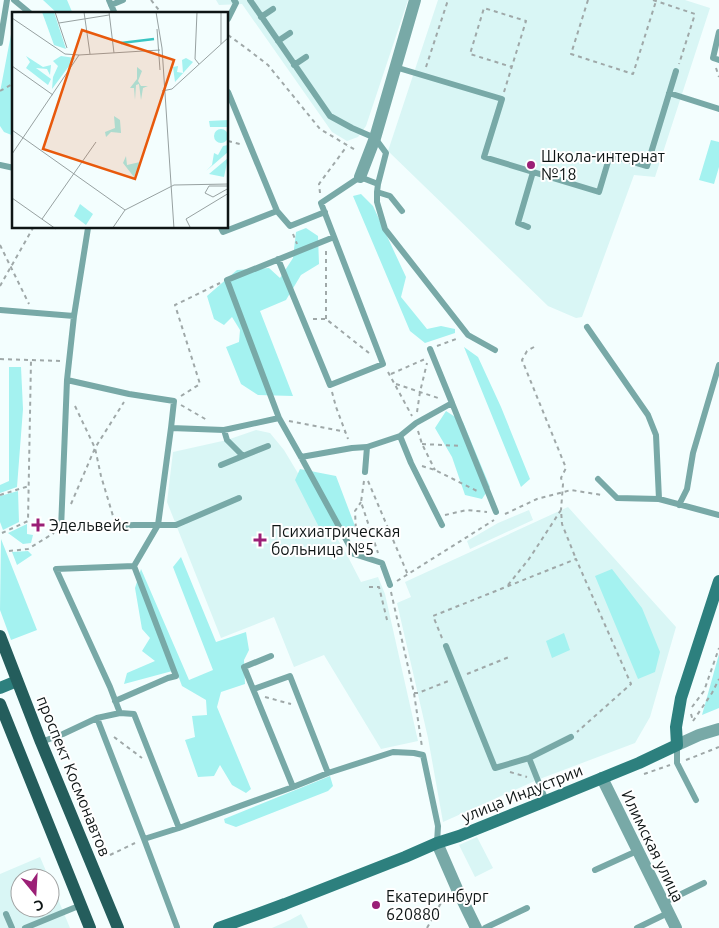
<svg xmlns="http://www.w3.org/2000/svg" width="719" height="928" font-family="Ubuntu,sans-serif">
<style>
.built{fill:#d9f6f5}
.green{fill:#a4f2f0}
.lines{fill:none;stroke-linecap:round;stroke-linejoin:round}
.path{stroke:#9fa8a8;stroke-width:2;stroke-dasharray:4 4;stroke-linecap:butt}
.lane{stroke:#78a9a7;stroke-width:6}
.street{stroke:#78a9a7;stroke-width:12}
.secondary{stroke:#2d807e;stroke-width:12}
.primary{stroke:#245d5c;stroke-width:12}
.poi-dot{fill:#9b1f76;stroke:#fff;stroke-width:2}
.labels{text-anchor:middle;stroke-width:4;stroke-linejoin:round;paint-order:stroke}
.poi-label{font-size:16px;fill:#0e1515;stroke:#fff;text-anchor:start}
.street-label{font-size:16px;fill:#0e1515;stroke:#fff}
.inset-river{fill:none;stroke:#39c5c2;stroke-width:2.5}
.inset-road{fill:none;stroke:#97a1a1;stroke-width:1}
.view{fill:#e8590c;fill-opacity:0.15;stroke:#e8590c;stroke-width:2.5}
.inset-edge{fill:none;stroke:#0e1515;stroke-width:2.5}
</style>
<rect width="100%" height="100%" fill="#f3fefe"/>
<path class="built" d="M216 0H408L366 126 358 137 347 141 332 132 242 4 219 5Z
M438 0H685L710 8 655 177 634 175 582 317 576 318 548 306 388 151Z
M256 430 270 433 284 450 347 555 361 582 378 577 385 594 418 741 381 749 324 655 294 667 274 617 221 638 167 502 173 452 227 440Z
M568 507 676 627 650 717 635 743 537 780 443 822 428 738 397 603 411 597 405 582Z
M529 510 533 520 470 549 467 541 498 523Z
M477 837 493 868 475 877 459 845Z
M40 857 49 878H20V908H50V880L70 928H0V874Z
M301 914 308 928H272L290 920Z"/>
<path class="green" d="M43 0H67L73 14H58Z
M12 14 14 15V136L4 132 0 126V92L13 24Z
M711 140 719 142V167L714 184 699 180Z
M361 194 373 206 406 277 401 297 427 329 441 326 455 329V333L425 343 410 331 353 196Z
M306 228 318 236 319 264 301 275 286 300 260 311 293 396 258 395 241 384 226 347 239 342 240 330 232 317 224 325 214 319 207 296 237 270 269 268 280 278 293 258 296 232Z
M464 347 478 357 501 407 530 479 521 487Z
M9 367H21L23 409 17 487 0 493V485L9 481Z
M446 411 463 422 490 487 482 499 465 495 452 457 435 428Z
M300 469 336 476 355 526 347 532 320 529 295 480Z
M18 491 19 522 3 530 0 522V496Z
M27 524V534L33 535 31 543 23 544 8 533Z
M1 539 37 630 11 640 0 610Z
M28 551 32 555 17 565 12 552Z
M181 557 216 642 246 632 249 650 244 660 245 684 221 692 217 707 251 789 246 793 232 785 220 765 214 776 198 777 185 740 195 737 192 716 207 715 206 700 182 686 176 670 124 684 127 673 155 661 142 651 150 638 142 629 135 588 141 569 189 680 213 670 173 567Z
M612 569 642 608 660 652 655 672 638 679 595 576Z
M564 633 570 650 552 658 546 641Z
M719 654V708L702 715Z
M330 776 333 786 328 791 236 827 225 823 224 819Z"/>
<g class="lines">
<path class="path" d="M151 0 162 14
M588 0 571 54 633 74 656 1
M653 0 695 14 679 64
M228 35 246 48 268 65 320 129 357 151
M426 67 448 0
M716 68 719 77
M0 91 14 83
M504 92 526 21 484 8 470 54 512 67
M228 141 240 144
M320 193 319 184 347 146
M293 234 297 244
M0 245 29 304
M0 286 33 228
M313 319H326L369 353
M326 319V249
M437 346 459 338
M534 347 527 351 522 360 566 468 561 478 563 484 561 510
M0 359 60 361
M388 372 412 416
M391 374 425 359
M396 384 441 399
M332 392 336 407 348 439
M181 396 200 384 175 305 220 283
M181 405 207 420
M75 406 95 448 101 476 113 516 115 517
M417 412 420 392 427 363
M289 421 346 432
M418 431 422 444 435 470
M422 444 462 446
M422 466 435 470 479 492
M364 481 361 502 378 553
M368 481 408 575
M0 495 29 486
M71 504 95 448 124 402
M505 514 537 499 571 490 602 495
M445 515 467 510 487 512
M2 533 28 521 31 360
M354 535 356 532 355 511 361 502
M9 551 28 549 54 533
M397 581 494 520
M508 585 529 559 561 510 562 524 576 559
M369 587H379L388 624
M391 592 414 693 422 747
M442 638 433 616 576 559 631 684 577 732
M467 674 509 657
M414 693H418L451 680
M265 697 291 704
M692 707 704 691 719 648
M691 714 693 721
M693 721 712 693 719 679
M114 737 142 758
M686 760 719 747
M510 772 527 777
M644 774 670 765
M110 855 135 843
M427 928 446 894"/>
<path class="lane" d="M14 0 31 14
M109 0 115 14
M250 0 330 116 352 128 375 138 386 153 378 184
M111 5 123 0
M261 17 273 9
M228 19 236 3 234 0
M719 32 713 58 719 60
M278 41 290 33
M0 43 7 0
M294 65 306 57
M395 67 502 99 484 157 599 192 610 155 647 166 676 71
M228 92 277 211 290 226 325 212
M669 93 719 109
M0 165 14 168
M377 192 390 196 402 211
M528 227 518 223 533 172
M221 228 223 232 277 211
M278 259 330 385 383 364 321 203 360 177 378 184 377 192V202L385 229 468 335 495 350
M0 310 74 316
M587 327 648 415 656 435 659 499
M430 349 452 403
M67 380 74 316 88 228
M279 418 227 280 334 237
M243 456 268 446
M301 457 352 448 367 447 400 436
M221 465 243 456 227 440 224 430
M365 472 367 447
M598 479 617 498 659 499 719 515
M239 498 176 525H134L61 529 67 380 129 394 174 401 171 428 224 430 279 418 301 457 354 554 382 563 390 585
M679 505 687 489 693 453 719 365
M442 525 411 463 400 436 416 423 452 403 496 512
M134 566 158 525 171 428
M446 646 495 768 529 758
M271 656 244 667 293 787
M254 689 290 676 328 773
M115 701 168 678 176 676 134 566
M120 713 110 687 56 569 134 566
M97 718 144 839 177 927
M41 742 63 734 97 718 120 713 134 714 179 828
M677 745V763L696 800
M546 801 529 758 571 737
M144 839 179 828 293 787 328 773 393 752 414 753 423 755 438 826 437 843
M595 870 637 851
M663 903 704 883
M6 914 12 928
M25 928 81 905
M485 928 527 908
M637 928 668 913"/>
<path class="street" d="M360 177 375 138 415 0
M677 745 699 735 719 729
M602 778 676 928
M437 843 457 889 476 928"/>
<path class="secondary" d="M0 688 17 681
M219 928 285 904 405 857 437 843 459 836 546 801 639 763 677 745 676 727 681 698 719 581"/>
<path class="primary" d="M0 636 41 742 118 928
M0 704 90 928"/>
</g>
<g class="poi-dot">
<circle cx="531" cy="165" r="5"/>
<path d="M35.5 517.5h5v5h5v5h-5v5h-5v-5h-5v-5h5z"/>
<path d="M257.5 532.5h5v5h5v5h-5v5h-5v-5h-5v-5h5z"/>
<circle cx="376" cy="905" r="5"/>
</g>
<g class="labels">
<g class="poi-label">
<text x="541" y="162">Школа-интернат<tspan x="541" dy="18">№18</tspan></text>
<text x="49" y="531">Эдельвейс</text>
<text x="271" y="537">Психиатрическая<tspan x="271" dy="18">больница №5</tspan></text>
<text x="386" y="902">Екатеринбург<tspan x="386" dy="18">620880</tspan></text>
</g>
<g class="street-label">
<text transform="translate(74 776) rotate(68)" y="6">проспект Космонавтов</text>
<text transform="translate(522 793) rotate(-22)" y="6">улица Индустрии</text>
<text transform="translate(653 846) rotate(64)" y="6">Илимская улица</text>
</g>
</g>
<g transform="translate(12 12)">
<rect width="216" height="216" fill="#f3fefe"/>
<path d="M30 0H42L54 37 42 33ZM14 44 31 55 39 53 38 63 35 57 24 56 39 67 36 73 14 56 18 50ZM49 44 63 46 40 77 41 65 46 54 41 49ZM174 46 181 50 163 70 161 55 166 54 167 49 165 60 171 61 170 48ZM125 55 130 59 126 69 129 74H136L131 76 129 88 127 72 124 73 123 88 122 76H118L125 67ZM102 104 108 108 109 121 99 120 94 125 93 120 103 116ZM217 108 216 115H198L197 109ZM202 124a7 7 0 1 1 14 0a7 7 0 1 1-14 0ZM216 133V140L194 159 200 153 202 141 206 143 211 134ZM114 144 115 153 128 150 122 165 111 151ZM216 146 212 165 197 162ZM68 192 81 202 74 213 62 204Z" fill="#a4f2f0"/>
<path class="inset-river" d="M109 31 142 27"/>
<path class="inset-road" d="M43 0 55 36M72 0 78 42M97 0 102 41M144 0 150 36 162 217M185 0 183 47 187 52M209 0V32M0 6 53 42 67 43M47 11 97 3M145 17 148 58M0 54 41 83M150 79 160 77 217 25M0 118 113 198 162 173 217 172M0 142 67 43 148 38M217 174H197L193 181 201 185 217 176M0 186 44 217M30 207 84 130M100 217 113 198M179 217 174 207 217 181"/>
<path class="view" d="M70 18 162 48 123 167 31 137Z"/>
<rect width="216" height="216" class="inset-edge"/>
</g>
<g transform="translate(35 893) rotate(162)"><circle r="24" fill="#ffffff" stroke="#9fa1a1"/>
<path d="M0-4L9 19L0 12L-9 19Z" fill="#9b1f76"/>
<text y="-8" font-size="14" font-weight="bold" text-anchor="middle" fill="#0e1515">С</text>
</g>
</svg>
